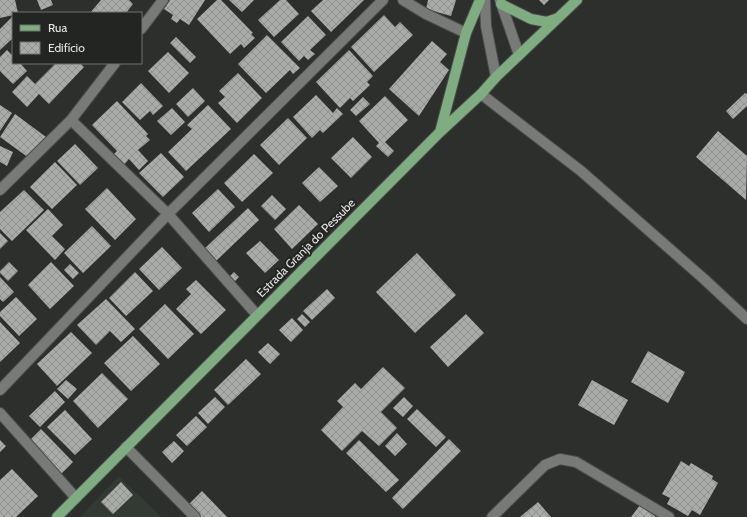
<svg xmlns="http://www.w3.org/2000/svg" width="747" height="517" font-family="Cabin,sans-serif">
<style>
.built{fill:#333933}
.building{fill:url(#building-cross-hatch)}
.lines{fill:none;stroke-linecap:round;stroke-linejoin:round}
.minor-casing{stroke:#4b4d4b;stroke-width:12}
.major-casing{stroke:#4b4d4b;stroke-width:12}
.minor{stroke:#787a78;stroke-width:10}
.major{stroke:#80ac82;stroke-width:10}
.labels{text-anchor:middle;stroke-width:4;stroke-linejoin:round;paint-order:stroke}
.street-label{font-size:12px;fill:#e4e5e4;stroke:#232523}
</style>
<defs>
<pattern id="building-cross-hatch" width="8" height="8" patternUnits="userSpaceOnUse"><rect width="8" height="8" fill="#a9aba9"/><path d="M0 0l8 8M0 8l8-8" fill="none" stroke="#909290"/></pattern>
</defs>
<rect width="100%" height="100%" fill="#2d2f2d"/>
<path class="built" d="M119 476 161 517H80Z"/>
<path class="building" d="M0 0H15L18 13H13V15L0 18Z
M37 0H51L53 5 41 10Z
M101 0H129L133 4 126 13H90Z
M170 0H205L189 25 180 19 177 23 171 19 173 15 164 9Z
M217 0H221L253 33 251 34 255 38 244 48 241 44 230 54 197 19Z
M229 0H254L242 12Z
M280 0H286L299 14 274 37 258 20Z
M323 0H364L331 32 311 11Z
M428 0H456L451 16 426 9Z
M539 0H549L544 5Z
M384 15 395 27 400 22 413 35 374 72 351 47Z
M308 16 326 35 310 50 315 54 308 60 304 56 299 61 281 42Z
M12 17 13 18V38L0 50V29Z
M267 35 300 68 293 74 290 70 266 93 238 64Z
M176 37 196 57 190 63 170 43Z
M432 41 447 54 440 62 449 70 419 116 389 89Z
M7 50 13 56V63H20L27 71 13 84 0 71V57Z
M349 50 373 76 367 82 370 85 353 101 350 98 340 108 316 82Z
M168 52 189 73 169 93 148 71Z
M54 63H80L84 67 49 104 39 94 27 107 12 92 27 76 35 84 55 64Z
M238 73 262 98 237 123 218 103 225 97 219 91Z
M141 83 163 106 153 115 150 111 140 120 122 102Z
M193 88 205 101 188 117 176 104Z
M745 93 747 94V106L733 119 726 111Z
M316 95 333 113 337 108 343 114 323 133 320 130 312 138 293 117Z
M385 96 408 120 385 142 394 151 388 157 376 146 379 143 359 121Z
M363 97 370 104 356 116 350 110Z
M117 101 148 134 146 136 150 140 138 150 148 161 139 170 129 159 123 166 113 155 117 151 92 125Z
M0 105 12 113 0 131Z
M208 105 231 129 186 171 168 152 192 129 187 125Z
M172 108 185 122 171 135 157 121Z
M15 114 46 137 29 158 0 137Z
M288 118 307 138 279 165 260 145Z
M718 131 747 156 746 200 696 157Z
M353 137 372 157 351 178 331 158Z
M75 144 98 168 80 185 57 161Z
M0 146 13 152 7 166 0 162Z
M161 153 184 177 163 197 139 173Z
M254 154 273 173 242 202 224 183Z
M55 162 77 185 52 209 30 187Z
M319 167 338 186 320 202 302 183Z
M107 188 136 219 115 240 85 209Z
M218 189 235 207 209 232 192 213Z
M24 190 44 210 12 241 0 229V212Z
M272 195 286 209 275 220 261 206Z
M299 205 318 224 292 249 274 229Z
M248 208 259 220 216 261 204 249Z
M48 209 63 225 52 236 65 249 55 260 26 230Z
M92 226 111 246 83 273 64 253Z
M0 233 8 241 0 249Z
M260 241 279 260 265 273 246 253Z
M162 247 182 268 159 290 139 269Z
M417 253 456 295 415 333 376 292Z
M9 262 18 271 8 281 0 273V271Z
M51 262 74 286 50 309 28 285Z
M70 264 79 273 73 279 64 270Z
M135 272 153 291 126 316 109 298Z
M234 272 239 277 233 283 228 278Z
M0 277 14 292 3 302 0 299Z
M196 280 226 310 201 334 176 309 191 294 186 289Z
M327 289 335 298 312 320 303 311Z
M16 297 37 319 19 336 0 316V312Z
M106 299 135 329 121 342 110 331 96 345 77 325Z
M165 304 194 334 168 359 139 329Z
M302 314 310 322 305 327 297 319Z
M466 314 484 333 448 367 430 347Z
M292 318 303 330 291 342 279 330Z
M0 322 20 343 0 362Z
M71 332 92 353 57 386 37 364Z
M133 336 160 364 131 391 104 363Z
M268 343 280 354 270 364 258 352Z
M648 351 685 372 668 403 631 382Z
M246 359 261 374 228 405 214 390Z
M383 367 405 388 381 412 397 428 379 446 362 431 342 451 321 430 343 407 337 401 355 383 361 389Z
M102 373 128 399 98 428 73 401Z
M66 380 77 389 68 399 57 389Z
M592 380 628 400 614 425 578 405Z
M55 391 65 402 40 427 29 416Z
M215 397 225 407 208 424 198 413Z
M404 397 413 406 403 417 393 408Z
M417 409 446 437 436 447 407 419Z
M65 410 92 439 75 455 47 427Z
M196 416 207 427 187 446 176 435Z
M41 429 73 462 60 475 28 442Z
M397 433 407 444 395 456 385 446Z
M449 439 461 451 403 509 392 498Z
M0 440 6 446 0 452Z
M359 440 399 480 386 492 346 453Z
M174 441 184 451 172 463 162 452Z
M681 461 689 466 691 463 713 476 712 479 718 483 700 515 692 510 688 516 667 504 670 498 662 494Z
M12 469 38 496 16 517H0V480Z
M121 482 133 495 113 514 101 502Z
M202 491 227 517H201L189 504Z
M538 502 551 517H520Z
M640 505 656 517H631Z"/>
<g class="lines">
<defs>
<path id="minor" d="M403 0 426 14 466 33
M485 0 486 26 496 77
M500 0 519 55
M141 29 163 0
M481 94 581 171 704 279 747 319
M71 120 168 214 257 315
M0 190 71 120 115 63
M0 390 168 214 383 0
M0 413 76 498
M126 447 195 517
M492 517 545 465 560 459 576 462 669 517"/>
<path id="major" d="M501 4 531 19 547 22 558 18
M440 132 466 33 480 0
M57 517 440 132 481 94 496 77 577 0"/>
</defs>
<use href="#minor" class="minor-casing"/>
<use href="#major" class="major-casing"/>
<use href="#minor" class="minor"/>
<use href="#major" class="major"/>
</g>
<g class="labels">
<g class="street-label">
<text transform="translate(306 248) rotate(-45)" y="4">Estrada Granja do Pessube</text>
</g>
</g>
<rect x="12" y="12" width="130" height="52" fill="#232523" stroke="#707270"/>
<rect x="20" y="25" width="20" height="6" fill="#80ac82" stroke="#707270"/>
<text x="48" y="32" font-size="12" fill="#e4e5e4">Rua</text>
<rect x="20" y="42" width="20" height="12" fill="url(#building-cross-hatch)" stroke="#707270"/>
<text x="48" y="52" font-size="12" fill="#e4e5e4">Edifício</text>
</svg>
